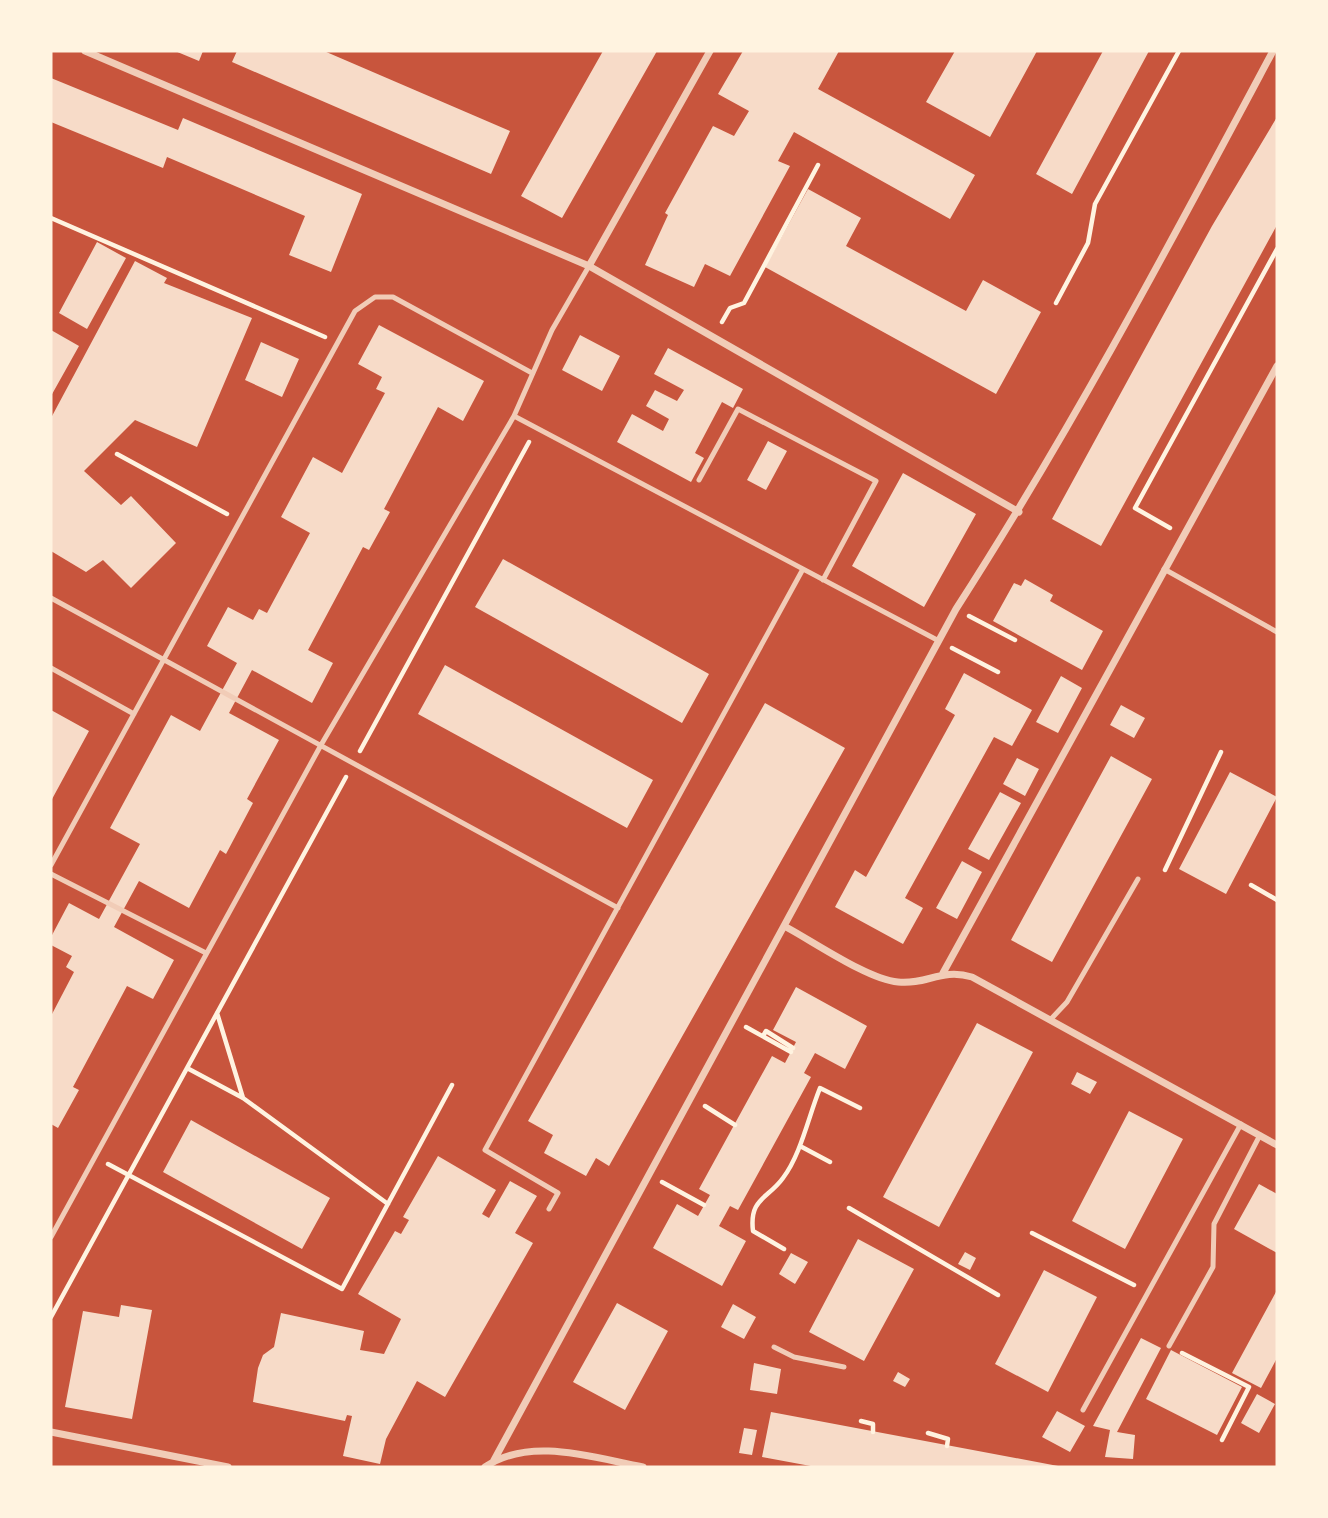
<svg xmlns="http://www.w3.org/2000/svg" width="1328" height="1518" font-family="Jost,sans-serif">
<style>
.building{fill:#f7dbc8}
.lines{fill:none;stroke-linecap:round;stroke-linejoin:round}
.path{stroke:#fff3e0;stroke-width:4.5}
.service{stroke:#f1ccb7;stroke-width:5}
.minor{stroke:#f1ccb7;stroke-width:7}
</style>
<rect width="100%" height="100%" fill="#c8553d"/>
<path class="building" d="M175 51H203L199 61Z
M237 51H324L510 131 491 174 232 62Z
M603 51H657L562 218 521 196Z
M743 51H839L818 89 975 175 950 219 794 132 778 161 790 166 730 276 705 264 694 287 645 265 668 215 665 213 713 126 734 136 749 111 718 94Z
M955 51H1037L990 137 926 102Z
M1103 51H1149L1072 194 1036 174Z
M51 78 178 130 183 118 362 194 331 272 289 255 305 216 167 157 163 168 51 122Z
M1277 117V225L1101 546 1052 519 1212 226Z
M808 189 861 218 846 246 966 311 983 280 1041 312 996 394 765 267Z
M97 242 126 258 87 329 59 313Z
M135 261 167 278 164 283 252 318 197 447 135 420 84 471 121 505 131 496 176 543 131 588 103 560 86 572 51 551V418Z
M379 325 484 381 463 421 438 407 384 509 390 512 369 550 363 547 308 650 333 663 312 703 252 670 229 713 279 740 247 799 253 803 226 854 220 850 189 908 139 881 114 927 174 960 153 999 127 986 73 1087 79 1090 58 1128 51 1124V1016L74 972 66 967 72 956 51 945V937L69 903 99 919 140 844 110 828 171 715 200 731 237 663 207 646 228 607 253 620 259 609 267 613 310 533 281 517 313 457 342 473 385 393 376 389 382 377 358 364Z
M51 330 79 346 51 396Z
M580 335 620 356 602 391 562 370Z
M261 342 299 359 282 397 245 380Z
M668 348 743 389 733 408 722 402 695 453 704 458 691 482 617 442 632 414 663 431 669 419 646 406 655 390 677 401 684 390 654 374Z
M768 441 787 451 766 490 747 480Z
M903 473 976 514 924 607 852 566Z
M503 559 709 674 682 723 475 607Z
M1025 579 1053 595 1050 601 1103 631 1082 670 993 621 1014 583 1021 586Z
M445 665 653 780 627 828 418 714Z
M964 673 1032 710 1012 746 994 737 905 898 923 908 903 944 835 907 855 870 866 877 955 715 945 709Z
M1061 676 1082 688 1058 733 1036 722Z
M765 703 845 748 609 1166 596 1158 586 1176 544 1153 553 1135 528 1121Z
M1121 705 1145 718 1134 738 1110 725Z
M51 710 89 731 51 801Z
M1111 756 1152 779 1052 962 1011 940Z
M1017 758 1039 769 1025 796 1003 784Z
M1230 772 1277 797 1226 894 1179 869Z
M1000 792 1021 803 989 860 968 849Z
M962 861 982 872 957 919 936 908Z
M796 987 867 1026 845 1069 815 1053 804 1073 811 1077 738 1210 730 1206 719 1226 746 1241 722 1286 653 1248 677 1204 698 1216 710 1195 699 1189 772 1056 785 1063 796 1042 773 1030Z
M977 1023 1033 1052 939 1227 883 1197Z
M1077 1072 1097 1082 1090 1094 1071 1084Z
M1129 1111 1183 1139 1125 1249 1072 1221Z
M191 1120 330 1198 302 1249 163 1172Z
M438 1156 496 1190 482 1214 489 1218 510 1181 537 1196 515 1233 533 1243 445 1397 417 1381 386 1439 380 1464 343 1456 352 1416 347 1415 345 1421 253 1402 258 1368 263 1355 274 1347 281 1313 364 1331 360 1350 384 1354 401 1319 358 1294 395 1231 401 1234 409 1220 403 1217Z
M1259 1184 1277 1194V1253L1234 1229Z
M858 1239 914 1269 864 1361 809 1332Z
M965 1252 976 1258 970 1270 958 1264Z
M791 1253 808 1262 795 1284 779 1274Z
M1044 1270 1097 1297 1048 1392 995 1364Z
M1277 1290V1358L1261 1388 1232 1373Z
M617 1303 668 1331 625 1410 573 1382Z
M733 1304 756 1317 744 1339 721 1327Z
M121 1305 152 1310 132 1419 65 1407 83 1311 119 1317Z
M1141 1338 1161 1348 1117 1432 1135 1435 1133 1459 1105 1457 1110 1430 1093 1426Z
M1171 1350 1242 1387 1217 1435 1146 1399Z
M754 1363 781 1369 777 1394 750 1390Z
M898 1372 910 1379 905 1387 893 1381Z
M1257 1394 1275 1404 1259 1433 1241 1423Z
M1057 1411 1085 1426 1070 1452 1042 1437Z
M771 1412 1058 1466V1467H816L762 1457Z
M744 1428 757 1430 752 1455 739 1453Z"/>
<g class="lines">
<path class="path" d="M51 218 325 337
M1056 303 1088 243 1095 204 1179 51
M722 322 730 308 744 303 818 165
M117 454 227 514
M1170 528 1135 508 1277 249
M969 616 1015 640
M952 648 998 672
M360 751 529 442
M1165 870 1221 752
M1251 885 1277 900
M217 1013 243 1098
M746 1027 791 1052
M763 1036 766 1031 793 1048
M187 1068 243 1098 388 1204
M705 1106 735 1125
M800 1146 830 1162
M108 1164 342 1289 452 1085
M662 1182 704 1205
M849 1208 998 1295
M1032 1233 1134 1285
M784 1249 753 1231C749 1198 768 1199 783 1178 801 1154 808 1118 820 1088L860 1108
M51 1317 346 777
M1182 1353 1249 1387 1222 1440
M861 1421 873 1424V1432
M928 1433 948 1439 947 1446"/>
<path class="service" d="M514 416 939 641
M699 480 738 409 876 481 823 580
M1164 569 1277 632
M51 598 618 908
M51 668 134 714
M51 865 355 311 375 297H393L532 373
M51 874 206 953
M1052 1018 1067 1002 1138 879
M549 1209 558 1193 485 1150 803 569
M51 1237 321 745 514 416 552 330 589 266
M1169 1346 1213 1267 1214 1224 1260 1135
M774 1347 794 1357 844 1367
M1083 1410 1241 1124"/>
<path class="minor" d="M85 51 589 266 1019 512
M589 266 710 51
M786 927C814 942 869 980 898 982 927 985 941 968 972 977L1277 1145
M943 973 1277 366
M51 1432 228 1467
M493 1462 956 609C1072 429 1172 240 1273 51
M485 1467C530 1436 594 1458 643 1467"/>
</g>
<rect width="1328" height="1518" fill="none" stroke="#fff3e0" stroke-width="105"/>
</svg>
